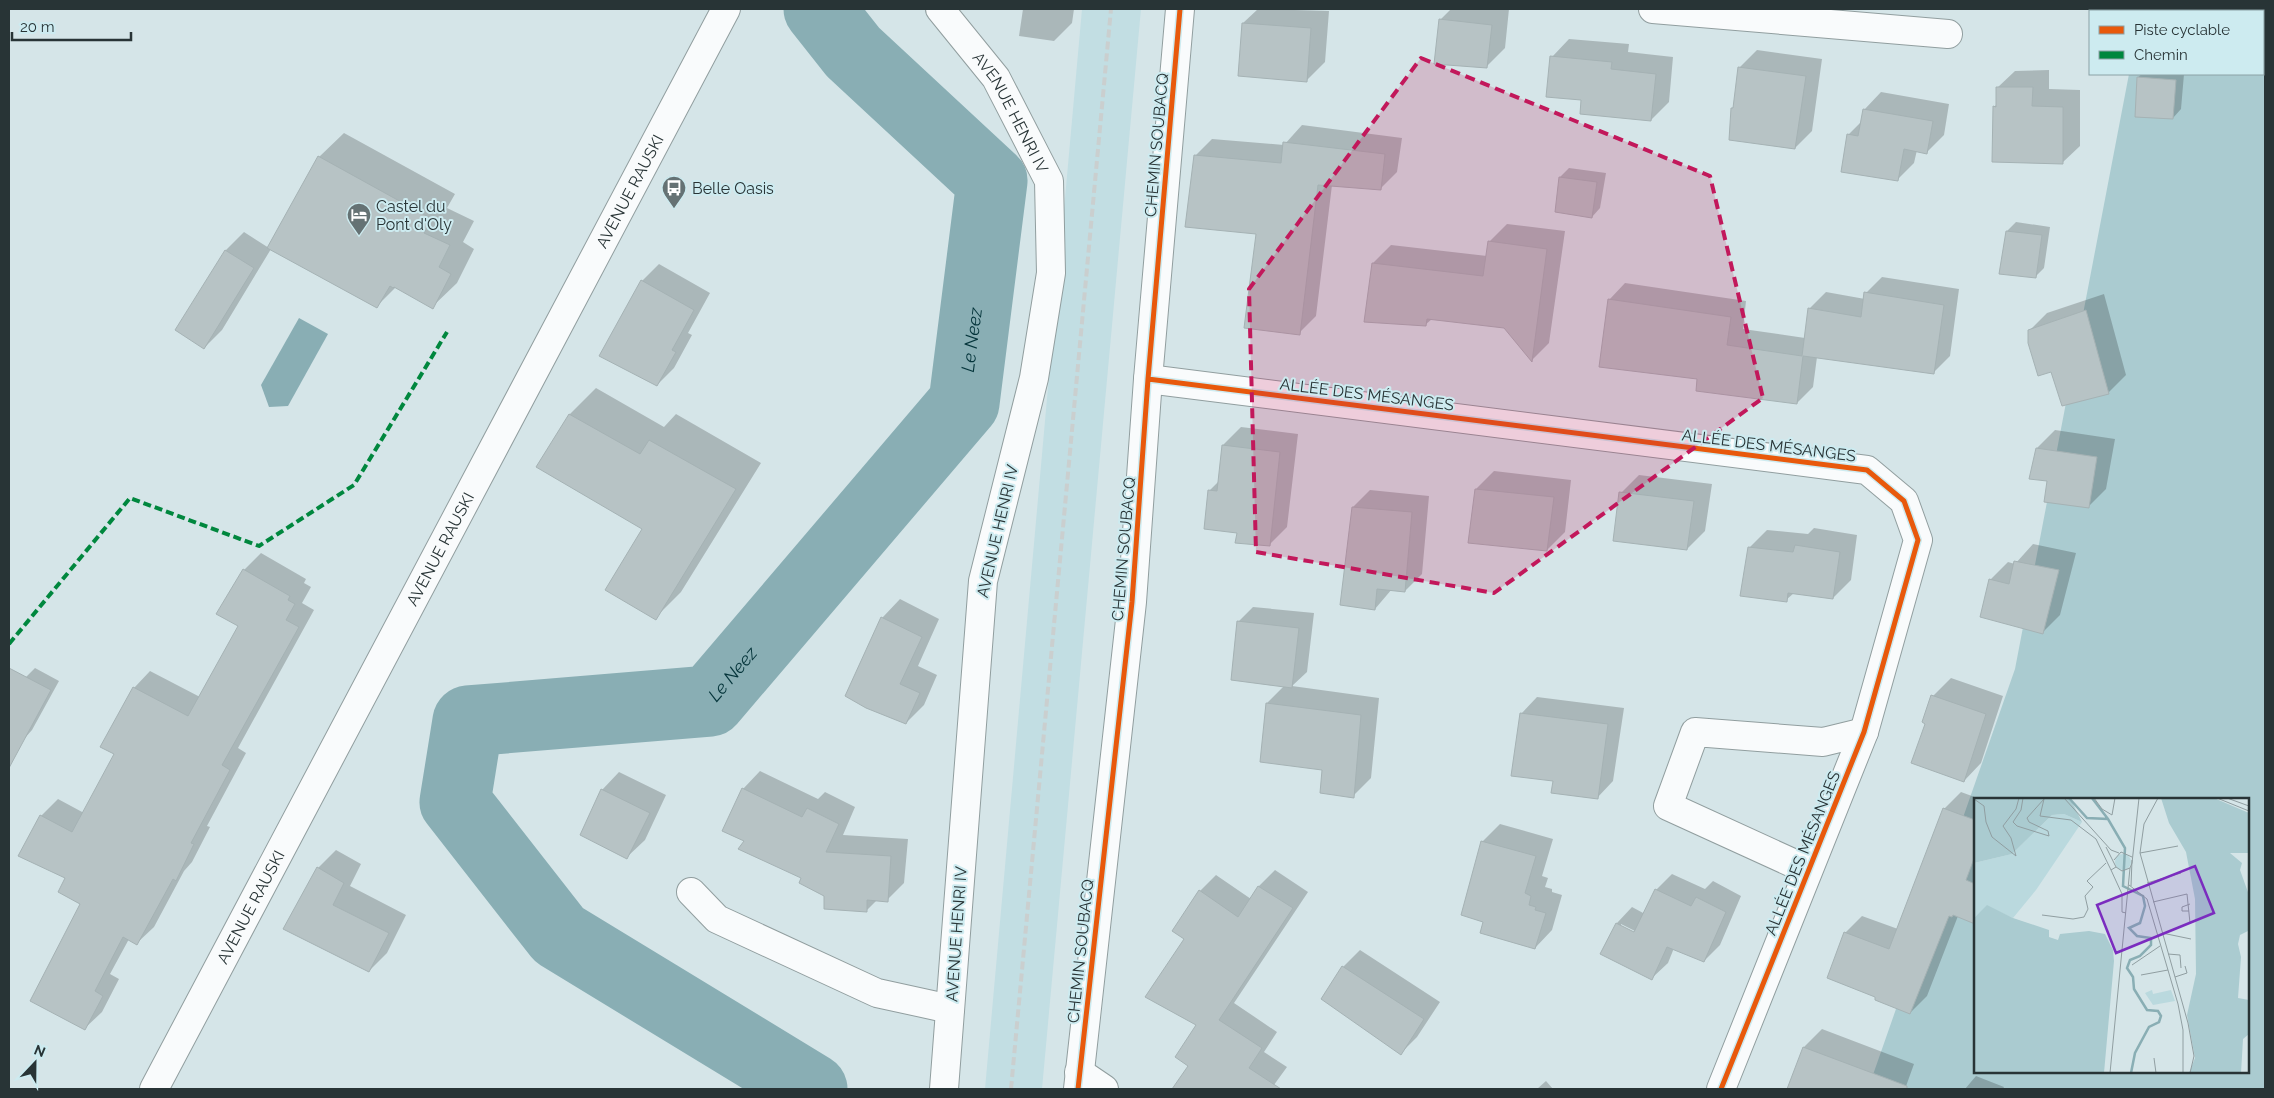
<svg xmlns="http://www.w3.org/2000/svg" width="2274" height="1098" font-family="Raleway,sans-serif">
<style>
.built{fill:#c2dee3}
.forest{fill:#aacbd0;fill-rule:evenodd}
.water{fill:#89aeb4}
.shadow{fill:#0003;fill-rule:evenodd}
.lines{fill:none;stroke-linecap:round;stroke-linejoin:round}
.river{stroke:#89aeb4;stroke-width:71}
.building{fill:#b7c3c5;stroke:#a5b2b4}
.street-casing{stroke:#919e9f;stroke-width:30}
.primary-casing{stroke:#919e9f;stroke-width:30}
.street{stroke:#f9fbfc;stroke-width:28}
.primary{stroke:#f9fbfc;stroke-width:28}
.rail{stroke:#cacfcf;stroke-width:4;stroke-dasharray:8 4;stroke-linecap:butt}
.quiet{stroke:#00873e;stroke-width:4;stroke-dasharray:8 4;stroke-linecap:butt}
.cycleway-casing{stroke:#cdebf0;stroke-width:8}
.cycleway{stroke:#e8590c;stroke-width:5}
.marked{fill:#c2185b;fill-opacity:0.2;stroke:#c2185b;stroke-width:4;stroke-dasharray:10 6;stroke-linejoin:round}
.labels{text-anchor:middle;stroke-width:4;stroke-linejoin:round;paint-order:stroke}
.street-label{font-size:16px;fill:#283436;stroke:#cdebf0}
.poi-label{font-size:16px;fill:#283436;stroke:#cdebf0;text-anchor:start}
.water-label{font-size:18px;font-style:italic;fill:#04343a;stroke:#cdebf0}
.inset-river{fill:none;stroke:#89aeb4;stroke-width:2.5}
.inset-road{fill:none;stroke:#909ea1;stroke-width:1}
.view{fill:#7b2cbf;fill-opacity:0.15;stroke:#7b2cbf;stroke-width:2.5}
.inset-edge{fill:none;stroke:#283436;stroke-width:2.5}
</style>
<rect width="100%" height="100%" fill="#d5e5e8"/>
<path class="built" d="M1082 9H1141L1042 1089H985Z"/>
<path class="forest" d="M2141 9H2265V1089H1868L2015 669 2129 74H2263V11H2141ZM1975 799H2248V1072H1975Z"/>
<path class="water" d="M299 318 328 334 288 406 269 407 261 385Z"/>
<path class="shadow" d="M1023 9H1074L1072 23 1054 41 1019 36Z
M1258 9 1329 11 1325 62 1307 80 1239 75 1243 23Z
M1451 9H1509L1505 48 1487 66 1440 20Z
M1569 39 1629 44 1628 52 1673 57 1669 102 1651 120 1583 99 1552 57Z
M1757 50 1822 59 1812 131 1795 148 1732 108 1735 106 1740 67Z
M2049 70V89L2080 90V146L2062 163 1994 107 1997 104V88L2015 71Z
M2142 74H2184L2181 109 2173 118 2138 77Z
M1881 92 1949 104 1944 135 1927 152 1917 150 1914 163 1897 180 1848 135 1862 121 1864 110Z
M1302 125 1402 138 1397 172 1380 189 1332 185 1316 316 1299 333 1257 233 1195 156 1212 139 1284 145Z
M344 133 455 194 447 208 474 221 463 242 474 249 457 283 432 307 396 287 376 307 271 249 222 330 204 348 177 330 226 250 244 232 269 248 319 157Z
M1569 168 1606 173 1600 208 1592 217 1560 177Z
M2016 222 2050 227 2044 268 2035 277 2007 231Z
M1507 224 1565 231 1549 343 1532 360 1504 327 1432 319 1425 325 1373 263 1391 245 1487 256 1489 242Z
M659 264 710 293 688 333 692 335 674 368 657 385 642 281Z
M1882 277 1959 289 1950 356 1933 373 1817 357 1813 387 1797 403 1699 378 1609 300 1625 283 1746 301 1743 329 1805 338 1810 308 1826 292 1865 299 1866 293Z
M2104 294 2126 375 2109 392 2063 405 2052 371 2030 330 2047 313Z
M596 388 664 427 676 414 761 463 681 592 655 618 644 528 538 467 570 414Z
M1241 427 1298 434 1287 527 1269 545 1238 531 1209 491 1220 480 1223 445Z
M2055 430 2115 439 2106 489 2088 507 2048 480 2037 448Z
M1494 471 1571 480 1565 532 1547 550 1476 489Z
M1639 475 1712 484 1705 531 1687 549 1621 493Z
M1370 490 1429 496 1422 574 1405 591 1392 589 1375 609 1353 507Z
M1814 528 1857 535 1851 580 1833 598 1794 593 1786 600 1749 548 1767 530 1808 534Z
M2033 544 2076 553 2060 615 2043 632 1990 580 2008 562 2015 564Z
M261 553 306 579 304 583 311 587 302 603 314 610 238 748 246 753 207 826 210 827 192 862 184 871 154 927 137 943 129 939 110 974 119 979 102 1012 85 1028 81 903 67 878 41 816 58 799 84 813 116 754 134 688 150 671 200 697 240 626 244 570Z
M900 599 939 619 918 666 937 675 924 705 906 723 846 696 883 617Z
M1253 607 1314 613 1307 672 1292 686 1379 698 1371 778 1353 796 1323 769 1267 703 1284 686 1238 622Z
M35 668 59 681 32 730 24 739 9 731V706L26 677Z
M1951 678 2003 696 1981 763 1964 781 1926 723 1933 696Z
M1537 697 1624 708 1613 781 1597 798 1554 779 1521 714Z
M760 771 818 799 825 792 855 807 843 835 908 839 904 883 887 900 878 899 866 911 826 895 803 877 746 840 743 789Z
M619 772 666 795 645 840 627 857 602 790Z
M1961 792 1980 799H1975V922L1958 916 1927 996 1910 1013 1876 996 1845 933 1862 916 1898 929 1944 809Z
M1500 824 1553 839 1542 876 1548 878 1545 887 1552 889V892L1562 895 1552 930 1535 948 1484 921 1482 842Z
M336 850 361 864 350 886 406 915 387 953 369 971 285 928 318 868Z
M1275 870 1308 892 1234 1003 1277 1032 1264 1052 1287 1067 1271 1089H1173L1190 1065 1198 1025 1185 939 1200 891 1216 875 1251 899 1259 886Z
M1672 874 1705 889 1713 881 1741 896 1720 945 1704 961 1674 948 1668 963 1652 978 1601 953 1617 923 1632 907 1645 914 1656 890ZM1621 924 1641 934 1639 936 1621 927Z
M1360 950 1440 1002 1417 1037 1401 1053 1322 999 1343 967Z
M1822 1029 1914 1064 1905 1089H1788L1804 1047Z
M1976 1076 2004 1087 2003 1089H1965Z
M1546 1081 1553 1089H1537Z"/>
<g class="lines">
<path class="river" id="s1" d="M812 1089 559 935 455 802 468 721 710 701 964 403 992 181 853 52 819 9"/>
</g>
<path class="building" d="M1439 19 1492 25 1487 68 1434 64Z
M1242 23 1311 28 1307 82 1238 76Z
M1550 56 1612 62 1611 69 1656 74 1651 121 1580 114 1581 100 1546 97Z
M1738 67 1806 76 1795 149 1729 140 1731 108H1733Z
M2137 77 2176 80 2173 119 2135 117Z
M1996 87H2033L2032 106 2063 107V164L1992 162 1993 106 1996 107Z
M1863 109 1933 121 1927 154 1904 149 1898 181 1841 172 1847 134 1858 136Z
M1283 142 1385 154 1381 190 1318 185 1300 335 1244 328 1256 234 1185 227 1194 155 1281 163Z
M318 156 432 219 424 233 450 245 439 267 451 274 433 309 394 287 393 288 390 286 377 308 267 248Z
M1559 177 1597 182 1592 218 1555 212Z
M2006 231 2042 235 2036 278 1999 274Z
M1488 241 1547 249 1532 362 1504 328 1427 319 1426 326 1364 322 1372 263 1483 276Z
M225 250 254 268 204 349 175 330Z
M641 280 694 310 672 350 676 352 657 386 599 356Z
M1864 292 1944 305 1934 374 1803 356 1797 404 1696 391 1697 379 1599 367 1608 299 1731 317 1727 345 1802 356 1808 308 1861 317Z
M2086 310 2109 394 2062 406 2051 372 2038 376 2028 343V330Z
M569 414 640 454 649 440 736 489 656 620 605 590 642 529 536 467Z
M1222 445 1280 452 1270 546 1235 543 1237 533 1204 529 1208 490 1217 491Z
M2036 448 2097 457 2089 508 2044 502 2047 481 2029 479Z
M1475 489 1554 497 1547 551 1468 543Z
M1619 492 1694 501 1687 550 1613 541Z
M1352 507 1412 512 1405 592 1377 589 1375 610 1340 605Z
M1795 545 1840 552 1833 599 1788 593 1787 602 1740 596 1748 547 1793 552Z
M2014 561 2059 570 2043 634 1980 617 1989 579 2009 584Z
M243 569 290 596 288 600 295 604 286 620 299 627 222 765 230 770 191 843 194 844 176 881 173 879 137 945 123 937 95 991 103 996 85 1030 30 1001 80 904 58 892 65 878 18 856 40 815 72 832 114 754 100 747 133 687 188 716 238 626 216 614Z
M881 617 922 637 900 684 920 693 906 724 866 708 845 696Z
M1237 621 1299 628 1292 688 1231 680Z
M9 668 51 690 9 768Z
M1931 695 1986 714 1964 782 1911 763 1925 724 1922 722Z
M1266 703 1361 715 1354 798 1320 793 1322 770 1260 762Z
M1520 713 1608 724 1598 799 1551 793 1553 781 1511 776Z
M742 788 802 817 807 808 839 824 826 852 891 856 888 902 867 900V912L824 909V896L799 883 801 878 738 849 744 841 722 831Z
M601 789 650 813 627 859 580 835Z
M1943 808 1975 820V856L1966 880 1975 884V924L1953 915 1952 917 1949 916 1910 1014 1875 1000V997L1827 978 1844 932 1889 949Z
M1481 841 1536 856 1525 893 1531 896 1529 905 1536 907 1535 910 1546 913 1535 949 1480 933 1483 922 1461 915Z
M317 867 344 883 333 905 389 933 369 972 283 929Z
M1258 886 1293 908 1219 1020 1262 1048 1249 1068 1281 1089H1172L1188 1066 1175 1057 1196 1025 1145 997 1184 939 1172 931 1199 890 1238 917Z
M1655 889 1691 906 1696 897 1726 912 1704 962 1667 947 1652 980 1600 954 1616 923 1634 932Z
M1342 966 1424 1019 1401 1055 1321 999Z
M1803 1047 1907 1086V1089H1787Z"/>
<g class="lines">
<defs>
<g id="street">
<path id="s2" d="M940 9 996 78 1049 181 1051 273 1034 378 983 581 944 1089"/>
<path d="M1653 9 1948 34"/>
<path d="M1148 379 1867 470 1904 501 1918 540 1864 732 1721 1089"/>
<path d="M1808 870 1668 806 1695 732 1823 742 1864 732"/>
<path d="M691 892 717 919 877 993 950 1009"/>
<path d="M1079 1072 1104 1089"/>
<path d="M1078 1089 1132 602 1148 379 1180 9"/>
</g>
<g id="primary">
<path id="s3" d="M154 1089 726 9"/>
</g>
</defs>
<use href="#street" class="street-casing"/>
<use href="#primary" class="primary-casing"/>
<use href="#street" class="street"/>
<use href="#primary" class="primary"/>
<path class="rail" d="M1011 1089 1111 9"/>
<path class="quiet" d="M9 644 130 498 259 546 354 485 447 332"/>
<defs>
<path id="cycleway" d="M1148 379 1867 470 1904 501 1918 540 1864 732 1721 1089
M1078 1089 1132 602 1148 379 1180 9"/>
</defs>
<use href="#cycleway" class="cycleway-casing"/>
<use href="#cycleway" class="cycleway"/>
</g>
<path class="marked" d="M1421 58 1710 176 1763 398 1494 593 1256 552 1249 289Z"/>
<defs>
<symbol id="bus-pin" viewBox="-11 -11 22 30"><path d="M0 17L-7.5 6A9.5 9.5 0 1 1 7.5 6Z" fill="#657274" stroke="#cdebf0"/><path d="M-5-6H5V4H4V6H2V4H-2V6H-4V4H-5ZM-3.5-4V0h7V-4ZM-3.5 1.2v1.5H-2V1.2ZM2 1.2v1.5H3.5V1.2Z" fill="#fff"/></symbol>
<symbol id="hotel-pin" viewBox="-11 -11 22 30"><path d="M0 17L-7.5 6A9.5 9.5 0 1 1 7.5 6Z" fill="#657274" stroke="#cdebf0"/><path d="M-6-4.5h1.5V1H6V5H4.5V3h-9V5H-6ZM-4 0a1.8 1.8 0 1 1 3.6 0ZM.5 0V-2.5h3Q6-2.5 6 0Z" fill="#fff"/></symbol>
</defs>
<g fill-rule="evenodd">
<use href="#bus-pin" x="660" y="174" width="28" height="38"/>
<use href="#hotel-pin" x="345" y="201" width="28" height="38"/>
</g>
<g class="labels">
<g class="street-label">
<text dy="6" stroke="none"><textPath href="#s2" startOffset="126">AVENUE HENRI IV</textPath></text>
<text transform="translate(1156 145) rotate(-85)" y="6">CHEMIN SOUBACQ</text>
<text dy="6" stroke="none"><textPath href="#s3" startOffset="1016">AVENUE RAUSKI</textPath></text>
<text transform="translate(1367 394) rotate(7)" y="6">ALLÉE DES MÉSANGES</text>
<text transform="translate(1769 445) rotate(7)" y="6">ALLÉE DES MÉSANGES</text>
<text transform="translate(997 531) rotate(-77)" y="6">AVENUE HENRI IV</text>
<text dy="6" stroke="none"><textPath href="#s3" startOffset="611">AVENUE RAUSKI</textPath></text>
<text transform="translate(1123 549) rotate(-85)" y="6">CHEMIN SOUBACQ</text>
<text transform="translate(1802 853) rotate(-68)" y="6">ALLÉE DES MÉSANGES</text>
<text dy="6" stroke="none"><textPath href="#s3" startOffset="206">AVENUE RAUSKI</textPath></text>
<text transform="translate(956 934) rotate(-86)" y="6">AVENUE HENRI IV</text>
<text transform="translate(1080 951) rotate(-84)" y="6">CHEMIN SOUBACQ</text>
</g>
<g class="poi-label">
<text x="692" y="194">Belle Oasis</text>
<text x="376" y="212">Castel du<tspan x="376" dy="18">Pont d'Oly</tspan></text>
</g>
<g class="water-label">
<text dy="6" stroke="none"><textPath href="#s1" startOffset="1245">Le Neez</textPath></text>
<text dy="6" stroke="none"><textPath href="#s1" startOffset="825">Le Neez</textPath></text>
</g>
</g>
<g transform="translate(1974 798)">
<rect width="275" height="275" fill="#d5e5e8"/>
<path d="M90 16 108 24 62 92 39 120 13 108 0 120V65L38 56 78 17ZM141 64a8 8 0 1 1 16 0a8 8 0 1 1-16 0ZM178 192 179 196 197 192 201 203 179 207 171 195Z" fill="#bad9de"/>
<path d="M0 0H96L108 24 90 16 78 17 38 56 0 65ZM187 0H240L275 15V55H256L268 65 266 72 275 97 274 133 266 137 264 146 267 159 264 200 275 202V236L269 241 267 275H215L221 260 213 217 222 176 221 101 212 54 195 25ZM13 107 39 120 75 132V139L84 142 86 136 115 133 131 136 139 152 140 163 130 275H0V120Z" fill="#aacbd0"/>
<path class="inset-river" d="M95 0 113 20 134 21 151 50 149 88 169 98 171 108 166 125 155 130 163 138 177 140V147L166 158 156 162 153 170 159 179 160 191 173 212 184 213 187 218 185 224 175 229 161 255 157 275M118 0 134 21"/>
<path class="inset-road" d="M49 0 47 12 39 24 43 28 75 38 74 33 55 24 53 20 70 1 66 18 97 22 122 41 137 72 142 69M90 0 137 52 145 55M120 0 128 11 138 17 141 0M184 0 170 26 166 55 214 225 220 258 216 275M243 0 275 13M253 0 275 8M0 1 10 8 12 24 18 39 42 58 37 40 29 28 42 11 45 0M132 49 142 69 148 73M166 55 204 48M140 62 147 54 158 59M137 72 148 96V114L152 115M148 73 156 70 158 65 165 0M173 85 207 75M155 87 173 101 204 206 209 232V275M157 88 158 62M179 104 213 96 216 125M215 113H208V109L216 106M68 117 99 121 110 119 114 111 111 98 119 89 113 83 132 65M188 135 217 141M194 156 206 157 207 170M158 167 186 148M167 177 194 172M201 179 213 175 211 168M180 260 182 275M136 275 156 70"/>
<path class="view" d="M221 68 240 115 142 155 123 107Z"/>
<rect width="275" height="275" class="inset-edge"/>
</g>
<rect width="2274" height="1098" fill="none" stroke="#283436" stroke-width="20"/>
<rect x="2089" y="10" width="175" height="65" fill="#cdebf0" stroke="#8ba2a6"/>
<rect x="2099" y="26" width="25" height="8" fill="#e8590c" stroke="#8ba2a6"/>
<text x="2134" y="35" font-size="15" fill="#283436">Piste cyclable</text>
<rect x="2099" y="51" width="25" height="8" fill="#00873e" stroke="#8ba2a6"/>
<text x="2134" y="60" font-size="15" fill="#283436">Chemin</text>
<g transform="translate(35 1063) rotate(22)" stroke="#cdebf0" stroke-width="4" paint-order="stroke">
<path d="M0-4L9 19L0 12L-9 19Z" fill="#283436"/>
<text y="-8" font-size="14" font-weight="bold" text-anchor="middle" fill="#283436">N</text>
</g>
<path d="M12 32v8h119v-8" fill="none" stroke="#283436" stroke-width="2.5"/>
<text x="20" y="32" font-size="15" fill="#283436" stroke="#cdebf0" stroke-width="4" paint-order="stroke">20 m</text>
</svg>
